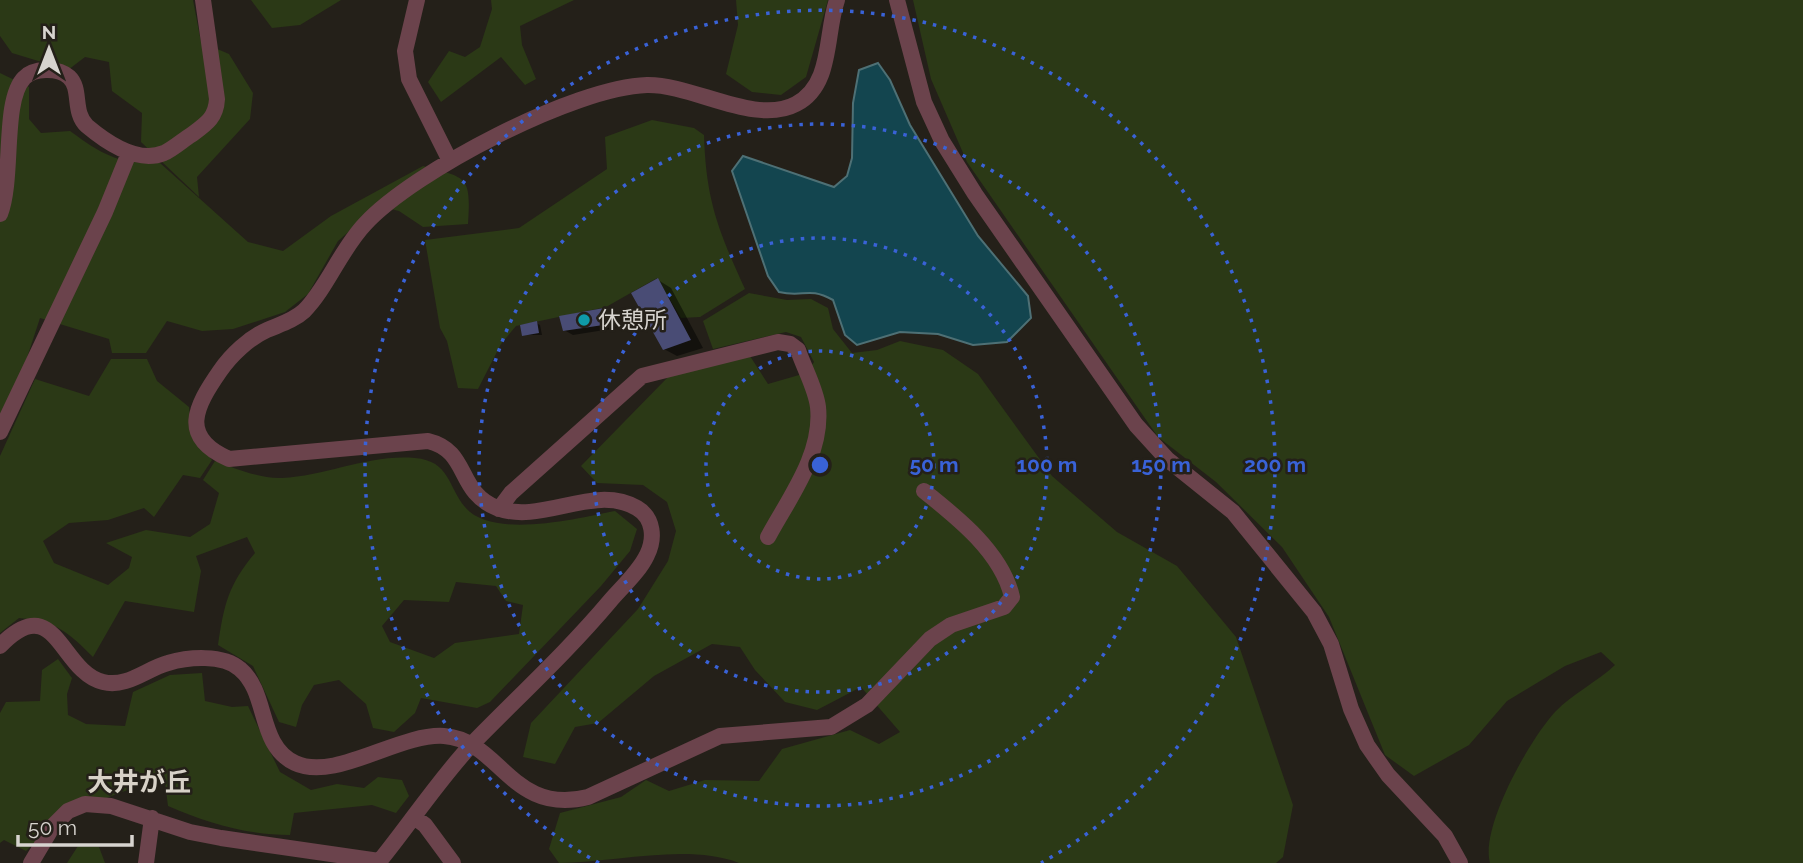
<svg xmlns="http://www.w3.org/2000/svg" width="1803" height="863" font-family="Raleway,'Noto Sans JP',sans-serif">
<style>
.green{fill:#2b3916;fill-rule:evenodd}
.water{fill:#13454f;stroke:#4e7075;stroke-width:2}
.shadow{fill:#0007}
.building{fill:#494c75}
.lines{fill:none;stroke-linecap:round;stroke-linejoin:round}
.minor{stroke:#6b434c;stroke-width:16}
.ring{fill:none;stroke:#3962d7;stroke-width:3.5;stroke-dasharray:3.5 7}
.culture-dot{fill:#0f9aa8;stroke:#242019;stroke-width:2.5}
.labels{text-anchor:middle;stroke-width:5;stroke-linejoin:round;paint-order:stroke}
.poi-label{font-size:23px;fill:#d7d4cf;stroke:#242019;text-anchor:start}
.quarter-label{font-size:26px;font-weight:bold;fill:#d8d2c8;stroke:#242019}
.centre{fill:#3962d7;stroke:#242019;stroke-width:3.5}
.ring-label{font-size:21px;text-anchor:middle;font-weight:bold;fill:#3962d7;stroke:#242019;stroke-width:5;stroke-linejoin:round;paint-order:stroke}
</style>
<rect width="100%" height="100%" fill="#242019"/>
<path class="green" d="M0 0H193L201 42 229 54 253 93 250 119 197 177 199 197 141 142 142 113 112 91 109 62 85 57 68 70 12 53 0 36Z
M251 0H341L300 25 272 28Z
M491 0H574L520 26 522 45 536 79 525 85 501 57 441 102 428 82 449 51 465 57 480 47 492 9Z
M736 0H828L806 77 781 95 752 92 726 74 738 25Z
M913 0H1803V863H1490C1480 827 1530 739 1555 712 1572 694 1597 682 1615 665L1601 652 1565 666 1507 701 1469 745 1414 776 1385 755 1329 617 1282 547 1216 482 1158 437 967 162 931 79Z
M0 73 29 87V119L41 133 70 131C103 155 118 164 160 163L248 242 283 251 331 216 423 166C468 178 471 176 468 224L423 227 399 211 378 206 338 241 308 294 285 312 233 329 202 331 167 321 146 353H112L109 339 40 318 21 376 0 418Z
M652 120 694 128 704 135C706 200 718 230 745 289L700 317 681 318 657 278 606 307 516 326 501 344 478 389 458 388 447 341 440 328 425 240 519 228 607 169 605 137Z
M749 293 787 300 811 299 828 308 833 329 852 353 877 350 900 341 943 350 978 374 1052 476 1117 532 1177 566 1236 637 1293 805 1283 857 1276 863H739C687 843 614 863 559 863L549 849 560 813 621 797 646 780 669 791 705 780 759 781 782 749 850 730 879 744 900 732 861 687 817 710 785 702 755 670 740 647 712 644 654 676 598 723 575 727 555 764 523 757 531 723 638 609 668 561 676 531 667 502 643 485 597 483 581 466 668 377 750 356 768 384 806 373 814 362 801 337 786 332 713 349 703 321Z
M111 359H147L157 381 189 407 192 433 212 460 200 478 183 475 154 517 144 508 108 520 69 523 43 541 54 563 108 585 129 568 132 557 106 543 146 530 190 537 210 524 219 493 203 480 215 461C234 468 260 479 282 478 326 476 369 454 415 458 450 461 448 487 465 507 492 540 579 518 615 511L637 529 630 551 601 586 490 702 477 708 421 698 415 713 394 732 373 728 366 704 339 680 314 685 302 705 296 727 279 722 253 666 218 645C224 605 228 585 255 553L247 537 196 556 201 571 194 612 125 601 93 657C68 632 56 621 19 618L0 633V456L35 379 89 396ZM456 582 496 586 506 601 523 605 519 634 455 643 434 658 390 642 382 626 404 600 449 602Z
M58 659 72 678 67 694 68 715 86 724 125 726 133 692 170 675 202 673 205 701 232 707 248 706 280 772 311 790 337 784 364 788 378 777 402 780 409 796 396 813 372 805 294 813 290 835C247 835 207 823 168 806L164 774 133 773 128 790C91 802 54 823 26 851L4 840 0 843V713L6 702 40 701 42 670Z
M78 846 99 847 105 863H67Z"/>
<path class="water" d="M878 63 890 80 910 125 978 236 1028 296 1031 318 1007 342 973 345 938 334 900 332 857 345 845 335 833 300C807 286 805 298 779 292L768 276 732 171 743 156 834 187 847 176 852 158 853 103 859 70Z"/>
<path class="shadow" d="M658 280 671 288 703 348 677 356 664 349Z
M604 310 612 315 617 328 573 335 564 330Z
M536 323 540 325 542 335H524Z"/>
<path class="building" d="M658 278 691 340 663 350 631 293Z
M604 308 610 324 563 331 559 316Z
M537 321 539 333 522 336 520 325Z"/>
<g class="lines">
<path class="minor" d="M417 0 405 51 409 79 450 161
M897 0 924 102 942 141 975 194 1136 425 1167 459 1233 512 1314 612 1331 644 1351 709 1367 745 1388 775 1445 836 1460 863
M0 214C14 178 2 101 24 78 33 68 58 67 69 77 82 89 72 112 87 126 106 142 137 164 164 153 173 149 183 140 191 135 206 124 216 118 217 99L203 0
M0 432 105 212 129 153
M499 509 511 493 642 376 778 342 790 344 798 350C804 368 816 389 818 407 823 454 789 498 768 537
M0 646C56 588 60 672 103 682 127 688 146 669 168 663 188 657 223 654 240 669 269 693 257 745 295 763 335 782 399 733 444 736 500 740 511 816 588 797L720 736 831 727 867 705 930 639 951 625 1004 607 1012 597C1002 553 958 518 924 491
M414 817 425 825 453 863
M31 863 53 826 68 811 85 804 111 806 190 832 221 838 379 861
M146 863 152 818
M378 863C410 824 439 779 474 742 520 695 568 651 610 601 622 587 639 572 647 555 655 539 654 518 637 508 594 483 542 525 497 508 456 492 470 451 428 441L229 459C179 437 195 407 220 371 231 355 249 338 267 330 281 324 293 321 304 311 327 288 341 249 365 224 414 171 575 87 647 85 693 84 755 126 796 104 833 85 825 34 837 0"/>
</g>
<g class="ring">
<circle cx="820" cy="465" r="114"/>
<circle cx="820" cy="465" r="227"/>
<circle cx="820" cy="465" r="341"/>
<path d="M599 863A455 455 0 1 1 1041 863"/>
</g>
<circle class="culture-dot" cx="584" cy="320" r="7"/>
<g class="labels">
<g class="poi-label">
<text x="598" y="328">休憩所</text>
</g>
<g class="quarter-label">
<text x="139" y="791">大井が丘</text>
</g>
</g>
<circle cx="820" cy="465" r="10" class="centre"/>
<g class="ring-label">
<text x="934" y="472">50 m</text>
<text x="1047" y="472">100 m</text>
<text x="1161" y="472">150 m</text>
<text x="1275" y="472">200 m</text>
</g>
<g transform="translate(49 49)" stroke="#242019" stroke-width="5" paint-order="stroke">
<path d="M0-5L12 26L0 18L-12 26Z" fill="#d7d4cf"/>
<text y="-10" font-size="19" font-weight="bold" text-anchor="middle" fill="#d7d4cf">N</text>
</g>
<path d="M18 835v10h114v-10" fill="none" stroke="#d7d4cf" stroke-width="3.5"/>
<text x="28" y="835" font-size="21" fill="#d7d4cf" stroke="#242019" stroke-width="5" paint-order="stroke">50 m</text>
</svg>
